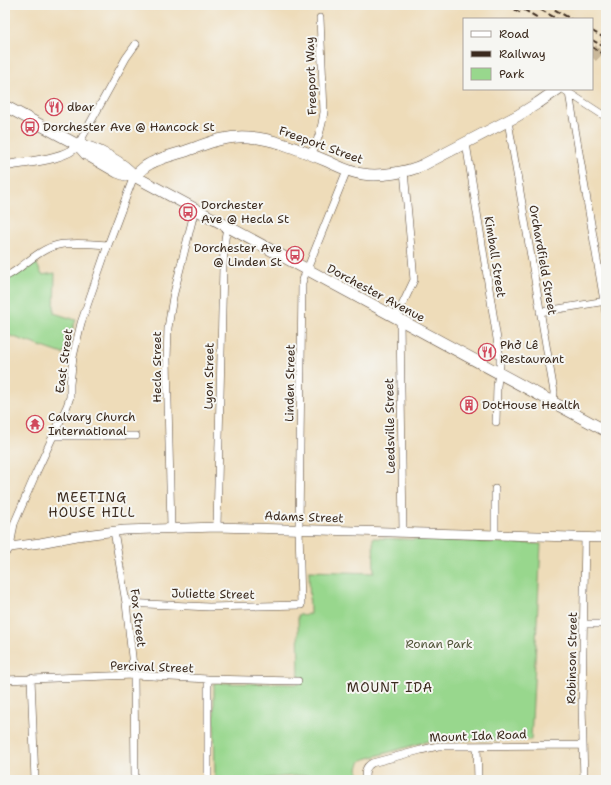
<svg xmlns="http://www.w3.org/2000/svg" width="611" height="785" font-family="'Shantell Sans',sans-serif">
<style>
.green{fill:#98d78d;stroke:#6a8056}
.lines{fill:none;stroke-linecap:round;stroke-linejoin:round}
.primary-tunnel{stroke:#cab89a;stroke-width:11;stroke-dasharray:11 5.5;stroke-linecap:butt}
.minor-casing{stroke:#564535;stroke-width:8}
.secondary-casing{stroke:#564535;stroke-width:10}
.primary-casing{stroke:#564535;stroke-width:12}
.minor{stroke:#fff;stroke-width:7}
.secondary{stroke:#fff;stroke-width:9}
.primary{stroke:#fff;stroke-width:11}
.rail{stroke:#3b2a1e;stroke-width:2;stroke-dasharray:6 3;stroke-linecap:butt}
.labels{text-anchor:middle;stroke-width:4;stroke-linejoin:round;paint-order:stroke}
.street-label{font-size:12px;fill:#3b2a1e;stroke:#f6f6f2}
.poi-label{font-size:12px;fill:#3b2a1e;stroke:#f6f6f2;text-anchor:start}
.park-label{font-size:12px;fill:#52553a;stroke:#f6f6f2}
.neighbourhood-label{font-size:13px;letter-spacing:1px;fill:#3b2a1e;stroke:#f6f6f2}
</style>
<rect width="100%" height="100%" fill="#f6f6f2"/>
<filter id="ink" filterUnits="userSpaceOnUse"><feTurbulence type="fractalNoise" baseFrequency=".025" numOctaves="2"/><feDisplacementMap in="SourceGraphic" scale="8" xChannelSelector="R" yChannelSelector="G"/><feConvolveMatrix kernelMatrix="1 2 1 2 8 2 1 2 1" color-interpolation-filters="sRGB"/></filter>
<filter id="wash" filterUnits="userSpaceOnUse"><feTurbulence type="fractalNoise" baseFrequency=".012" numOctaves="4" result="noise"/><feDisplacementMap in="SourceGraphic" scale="16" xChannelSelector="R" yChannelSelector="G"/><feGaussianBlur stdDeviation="0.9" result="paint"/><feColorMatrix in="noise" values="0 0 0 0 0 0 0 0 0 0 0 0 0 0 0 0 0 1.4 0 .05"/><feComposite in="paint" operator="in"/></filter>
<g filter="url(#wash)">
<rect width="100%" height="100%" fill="#eedcb9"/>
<path class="green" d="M35 260 42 275 55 273 54 313 76 320 63 354 5 334V278Z
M373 538 541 544 531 740H432L362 760C358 765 358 769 358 775H308L245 780H215L214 708V683L299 684 298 615 310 614 309 571 374 573Z"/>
</g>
<g filter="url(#ink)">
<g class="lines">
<path class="primary-tunnel" d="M592 57 606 43"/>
<defs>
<path id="minor" d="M563 89 606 117
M569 93 606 313
M508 121 554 392 553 403
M466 143 500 358V365L497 386 496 422
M78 145 126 58 136 44
M311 155C318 141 322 127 324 112L320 18
M5 277C9 275 14 272 18 269 30 260 43 248 58 245 72 242 94 244 108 245
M540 312 606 301
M396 318 414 280 404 171
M400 320 403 532
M53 436H136
M495 489V534
M217 527 223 266 225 239 227 227
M171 528 167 360 168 328 173 297 195 209
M114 531 126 603 134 675 135 780
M5 543 10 547 14 524 36 473 67 406 70 397V384L73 357 81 323 108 245 134 176
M126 603 209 607 301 605 299 528 302 283 304 277 347 170
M584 624H606
M31 678 35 780
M208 679V780
M5 680 134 675 208 679 298 681
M477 746 478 780
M365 780C365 772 365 767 372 763L421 750 438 746 582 745
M584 780 582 705 585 537"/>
<path id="secondary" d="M5 166C24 162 66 160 78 145
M5 552 10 547 40 543 77 536 124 530 217 527 606 538"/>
<path id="primary" d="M5 106 78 145C94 146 125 164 134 176
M78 145 86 154 117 172 125 175 134 176 606 431
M134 176C138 173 142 169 146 166 156 159 173 155 186 151 206 144 226 135 248 137 276 139 303 151 329 162 340 167 351 173 363 174 380 177 408 172 423 165L517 116 538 103 558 89"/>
</defs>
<use href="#minor" class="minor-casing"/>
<use href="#secondary" class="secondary-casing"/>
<use href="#primary" class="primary-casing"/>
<use href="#minor" class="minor"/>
<use href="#secondary" class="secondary"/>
<use href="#primary" class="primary"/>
<path class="rail" d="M507 5 521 13
M516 5 540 19
M533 5 557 19
M547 5 571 19
M592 31 606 39
M592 40 606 48
M592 47 606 56"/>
</g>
</g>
<defs>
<symbol id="restaurant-ring" viewBox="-11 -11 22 22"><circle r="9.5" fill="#f6f6f2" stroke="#d1495b" stroke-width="1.5"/><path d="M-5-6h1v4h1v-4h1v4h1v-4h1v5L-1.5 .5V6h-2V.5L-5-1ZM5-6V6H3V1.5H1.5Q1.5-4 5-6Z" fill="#d1495b"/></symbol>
<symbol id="bus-ring" viewBox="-11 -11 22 22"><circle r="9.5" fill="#f6f6f2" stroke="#d1495b" stroke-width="1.5"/><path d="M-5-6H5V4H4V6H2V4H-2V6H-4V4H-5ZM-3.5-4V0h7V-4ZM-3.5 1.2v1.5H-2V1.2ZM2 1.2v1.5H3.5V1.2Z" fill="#d1495b"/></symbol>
<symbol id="building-ring" viewBox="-11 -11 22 22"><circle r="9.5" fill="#f6f6f2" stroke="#d1495b" stroke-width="1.5"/><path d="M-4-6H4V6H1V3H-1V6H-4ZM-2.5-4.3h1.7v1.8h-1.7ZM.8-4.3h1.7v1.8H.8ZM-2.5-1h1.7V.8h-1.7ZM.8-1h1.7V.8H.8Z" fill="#d1495b"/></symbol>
<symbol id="temple-ring" viewBox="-11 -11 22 22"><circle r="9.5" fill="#f6f6f2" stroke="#d1495b" stroke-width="1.5"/><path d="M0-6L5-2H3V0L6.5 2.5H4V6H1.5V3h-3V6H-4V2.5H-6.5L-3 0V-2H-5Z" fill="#d1495b"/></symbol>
</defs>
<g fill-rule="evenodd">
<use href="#restaurant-ring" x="44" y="97" width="20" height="20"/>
<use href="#bus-ring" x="20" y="117" width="20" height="20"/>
<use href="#bus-ring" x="178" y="202" width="20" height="20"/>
<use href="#bus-ring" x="285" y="245" width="20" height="20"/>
<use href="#restaurant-ring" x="477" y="342" width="20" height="20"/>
<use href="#building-ring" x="459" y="395" width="20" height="20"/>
<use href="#temple-ring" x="25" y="414" width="20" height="20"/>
</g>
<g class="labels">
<g class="street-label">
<text transform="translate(311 76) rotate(-92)" y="4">Freeport Way</text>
<text transform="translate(321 145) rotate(20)" y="4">Freeport Street</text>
<text transform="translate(495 257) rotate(81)" y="4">Kimball Street</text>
<text transform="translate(543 260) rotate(80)" y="4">Orchardfield Street</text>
<text transform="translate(376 293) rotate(28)" y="4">Dorchester Avenue</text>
<text transform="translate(64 361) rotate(-82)" y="4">East Street</text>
<text transform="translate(157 367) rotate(-90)" y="4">Hecla Street</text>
<text transform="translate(209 376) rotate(-89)" y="4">Lyon Street</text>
<text transform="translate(290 383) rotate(-89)" y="4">Linden Street</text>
<text transform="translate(390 426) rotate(-91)" y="4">Leedsville Street</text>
<text transform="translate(304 517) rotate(2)" y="4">Adams Street</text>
<text transform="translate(213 594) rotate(1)" y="4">Juliette Street</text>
<text transform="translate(138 618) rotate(83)" y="4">Fox Street</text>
<text transform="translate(572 658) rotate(-89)" y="4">Robinson Street</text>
<text transform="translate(152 667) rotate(2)" y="4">Percival Street</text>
<text transform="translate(478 736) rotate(-2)" y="4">Mount Ida Road</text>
</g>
<g class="poi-label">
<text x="67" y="111">dbar</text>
<text x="43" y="131">Dorchester Ave @ Hancock St</text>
<text x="201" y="209">Dorchester<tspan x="201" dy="14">Ave @ Hecla St</tspan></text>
<text x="282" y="252" text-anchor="end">Dorchester Ave<tspan x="282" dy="14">@ Linden St</tspan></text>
<text x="500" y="349">Phở Lê<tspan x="500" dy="14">Restaurant</tspan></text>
<text x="482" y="409">DotHouse Health</text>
<text x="48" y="421">Calvary Church<tspan x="48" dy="14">International</tspan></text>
</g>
<g class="park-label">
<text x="439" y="648">Ronan Park</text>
</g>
<g class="neighbourhood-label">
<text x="92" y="502">MEETING<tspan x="92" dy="15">HOUSE HILL</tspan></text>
<text x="390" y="692">MOUNT IDA</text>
</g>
</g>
<rect width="611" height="785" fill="none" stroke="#f6f6f2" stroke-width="20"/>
<rect x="463" y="18" width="130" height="72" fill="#f6f6f2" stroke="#aba49d"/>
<rect x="471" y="31" width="20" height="6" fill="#ffffff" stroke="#aba49d"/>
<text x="499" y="38" font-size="12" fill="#3b2a1e">Road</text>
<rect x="471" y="51" width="20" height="6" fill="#3b2a1e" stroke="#aba49d"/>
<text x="499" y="58" font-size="12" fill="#3b2a1e">Railway</text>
<rect x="471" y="68" width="20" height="12" fill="#98d78d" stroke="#aba49d"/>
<text x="499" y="78" font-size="12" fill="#3b2a1e">Park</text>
</svg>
